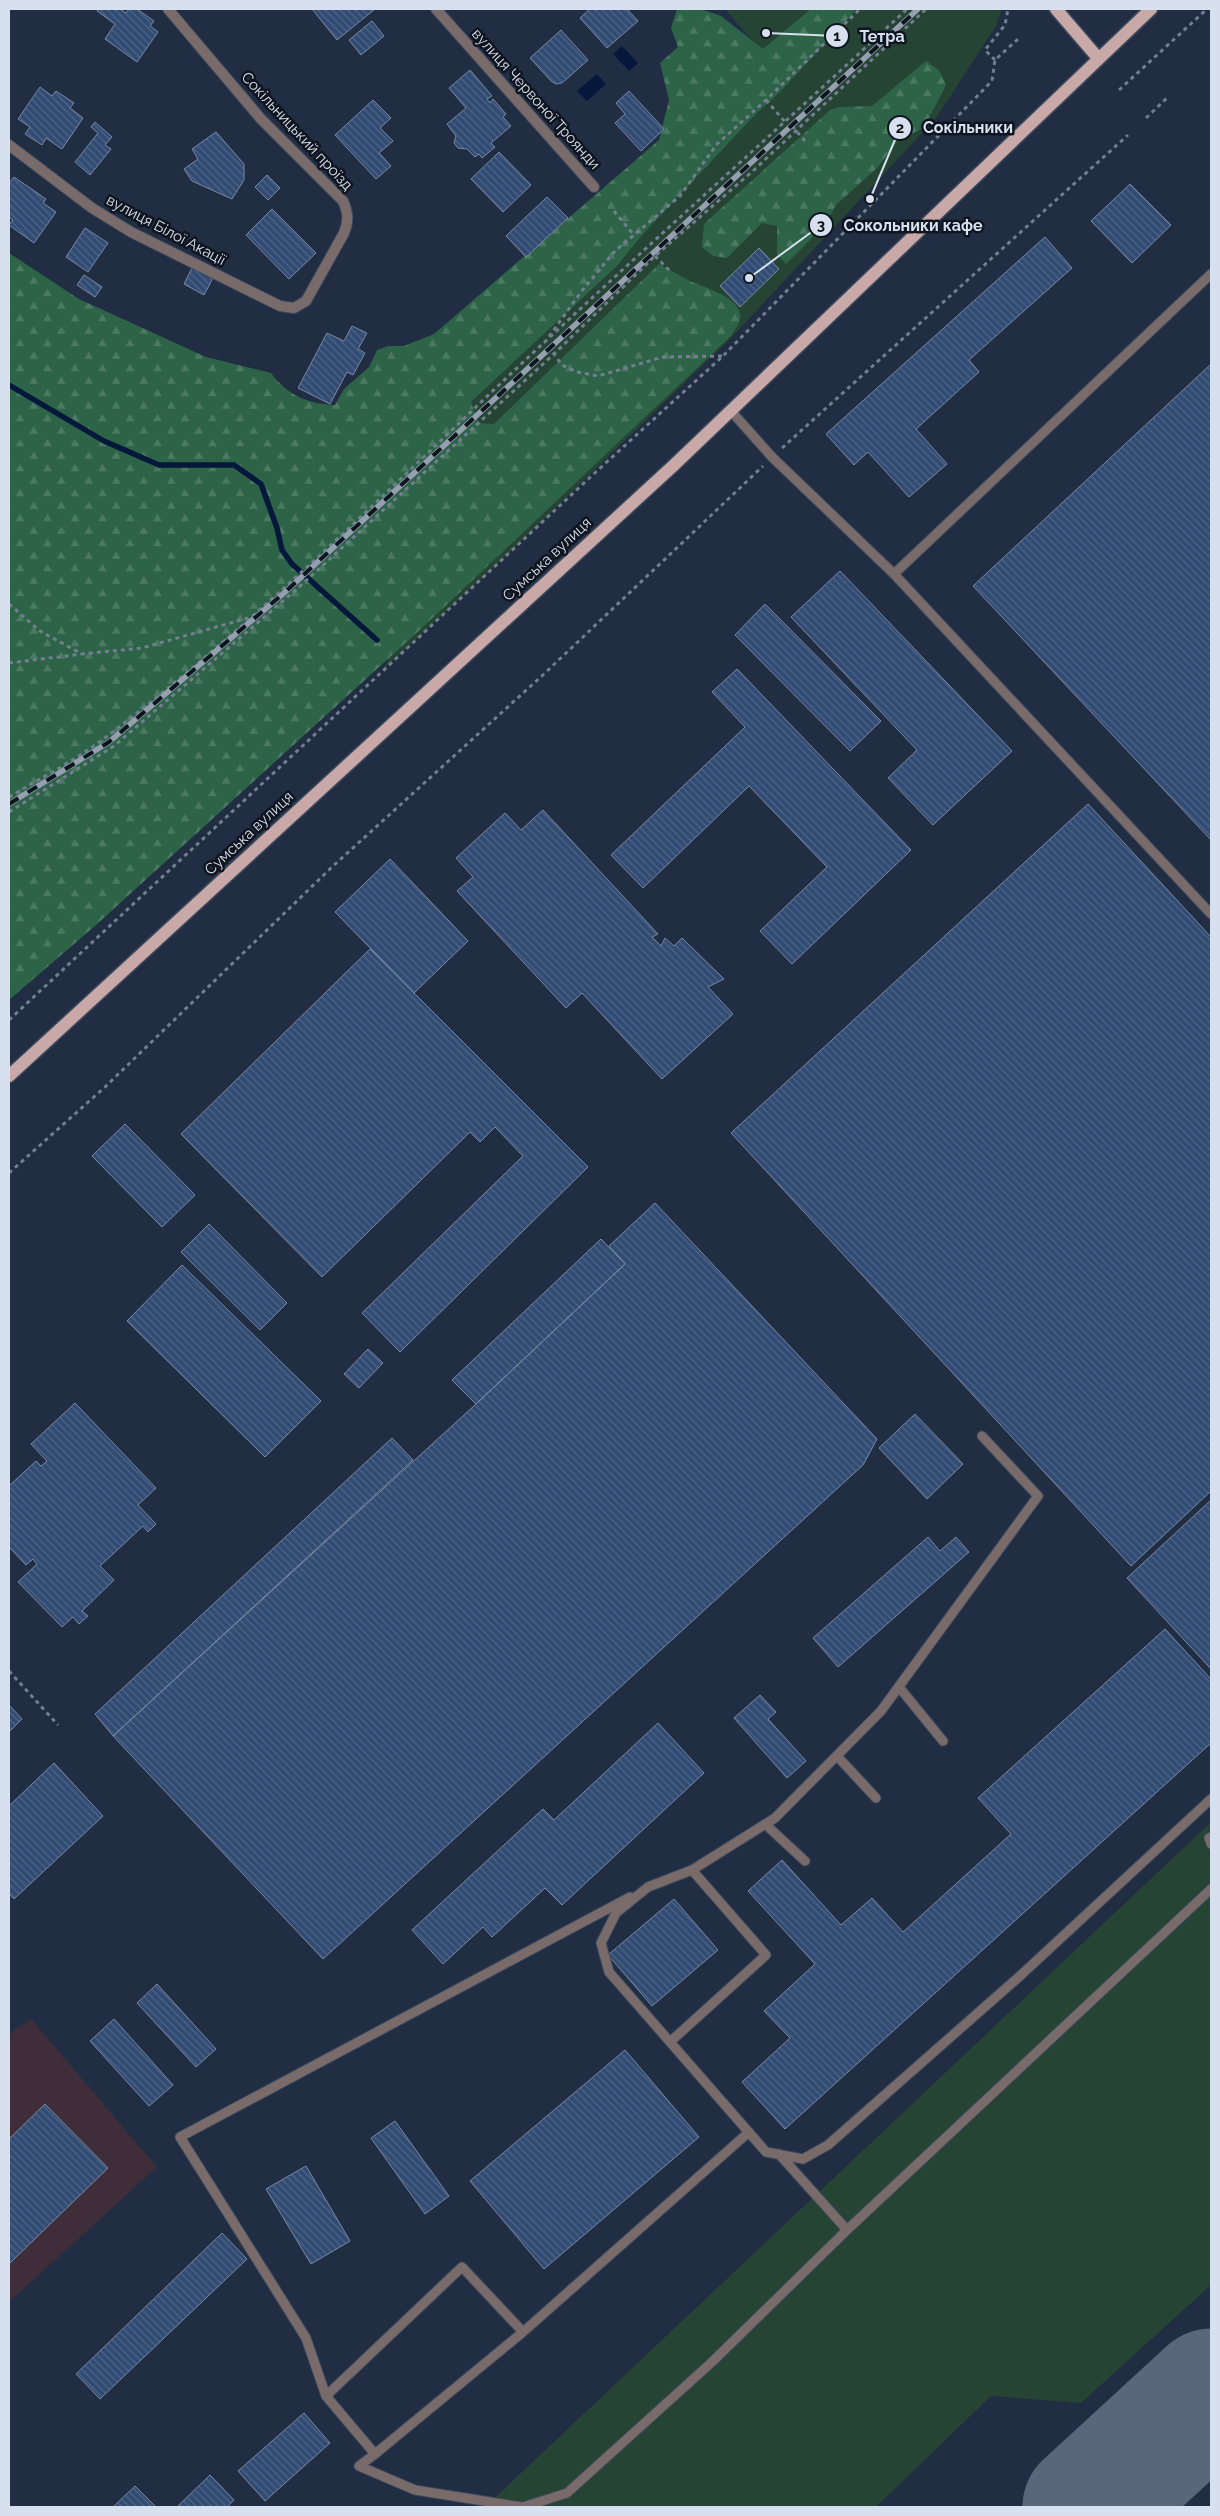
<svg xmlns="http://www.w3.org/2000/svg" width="1220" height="2516" font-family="Raleway,sans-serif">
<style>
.education{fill:#3f2e39}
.green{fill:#264433}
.forest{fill:url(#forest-firs)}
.water{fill:#06173c}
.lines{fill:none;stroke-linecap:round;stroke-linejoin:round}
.stream{stroke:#06173c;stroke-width:5.5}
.runway{stroke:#5a667a;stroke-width:129}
.building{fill:url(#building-back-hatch);stroke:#7989a3}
.service-casing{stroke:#3d4a5e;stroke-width:11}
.minor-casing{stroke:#3d4a5e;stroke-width:12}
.primary-casing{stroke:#3d4a5e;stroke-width:15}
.path{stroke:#737f91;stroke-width:3;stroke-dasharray:4 4;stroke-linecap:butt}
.service{stroke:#7a6b6b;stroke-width:9}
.minor{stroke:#7a6b6b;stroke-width:10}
.primary{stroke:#c8a9a8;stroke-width:12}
.rail-casing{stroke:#959fb0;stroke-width:5.5}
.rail{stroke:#0f151f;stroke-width:4;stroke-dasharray:11;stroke-linecap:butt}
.labels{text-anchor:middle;stroke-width:5;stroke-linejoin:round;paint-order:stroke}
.street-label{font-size:15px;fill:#d7e0ee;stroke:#0f151f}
.leader{fill:none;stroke:#d7e0ee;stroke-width:2}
.callout-dot{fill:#d7e0ee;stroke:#0f151f;stroke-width:2}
.mark-label{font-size:15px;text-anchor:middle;font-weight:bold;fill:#111}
.callout-label{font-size:16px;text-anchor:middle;font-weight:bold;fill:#d7e0ee;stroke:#0f151f;stroke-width:5;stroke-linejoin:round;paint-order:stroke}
</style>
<defs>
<pattern id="forest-firs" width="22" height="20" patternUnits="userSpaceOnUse" patternTransform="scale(1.25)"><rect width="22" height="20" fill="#2d6347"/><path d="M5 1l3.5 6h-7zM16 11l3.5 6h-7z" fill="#4b7962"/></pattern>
<pattern id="building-back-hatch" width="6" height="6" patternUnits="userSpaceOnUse" patternTransform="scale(1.25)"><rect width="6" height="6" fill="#314b73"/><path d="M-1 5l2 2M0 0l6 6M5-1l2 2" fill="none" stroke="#4e6587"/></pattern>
</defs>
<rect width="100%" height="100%" fill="#202d43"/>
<path class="education" d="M31 2019 157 2167 9 2302V2034Z"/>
<path class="green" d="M725 9H813L763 53Z
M857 9H1002L996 26 936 118 733 336 508 554 383 670 494 424 479 423 471 402 617 266 644 233 755 115 781 91Z
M1211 1822V2285L1081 2403 991 2396 876 2507H485Z"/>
<path class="forest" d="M677 9H701L721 16 763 49 811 9H857L781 91 755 115 644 233 617 266 471 402 479 423 494 424 659 264C670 270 680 276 690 281 703 287 744 298 740 319 739 324 734 331 731 336L423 627 96 925 9 1000V253L79 299 206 357 271 373C287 395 308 404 335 405L344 389 369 367 377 350 388 346H404L434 334 659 140 669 100 660 63 678 47 671 28Z
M926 61 939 70 946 85 924 128 898 140 878 167 837 204 824 226 786 264 777 254V226L762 223 727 258 713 256 702 247 704 224 830 110 840 107 872 106Z"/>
<path class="water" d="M622 46 638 63 629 71 613 54Z
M597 74 606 84 587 101 577 91Z"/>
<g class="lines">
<path class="stream" d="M9 385 104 441 159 465H234L261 484 277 528 282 550 292 564 377 640"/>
<path class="runway" d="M1087 2507 1211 2393"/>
</g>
<path class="building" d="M99 9H120L126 13 129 9H137L154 21 150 26 158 32 137 62 105 39 115 24 97 11Z
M312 9H375L337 40Z
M590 9H627L638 21 607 48 580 18Z
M372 21 384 36 361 55 349 40Z
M561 30 588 60 562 83 556 84 551 81 530 58Z
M470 70 492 96 487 99 490 103 493 99 506 114 503 117 511 126 491 143 495 147 482 158 479 154 475 157 467 149 458 148 454 143 456 136 447 124 466 108 449 88Z
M40 87 52 96 56 91 74 103 70 108 83 118 62 149 46 138 42 145 25 134 30 127 18 119Z
M629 91 664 129 641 151 615 123 625 114 616 103Z
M373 100 391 118 380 128 393 141 379 153 391 166 376 179 335 135Z
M95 122 112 137 105 145 111 149 90 175 75 162 98 133 91 127Z
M216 132 244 164V180L232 199 192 181 184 169 198 159 192 149Z
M499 152 531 185 503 212 471 179Z
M267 175 280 188 268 200 255 187Z
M14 177 46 199 43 203 56 212 34 243 9 225 13 220 9 217V183Z
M1130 184 1171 225 1132 263 1091 221Z
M547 197 568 218 526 257 506 236Z
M272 209 316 253 289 279 246 235Z
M85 228 108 243 88 272 66 257Z
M1045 237 1072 268 969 360 979 372 916 429 947 464 909 497 868 452 854 465 826 434Z
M759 248 779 269 740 307 720 286Z
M193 266 214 276 204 295 184 284Z
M84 275 102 287 95 297 77 285Z
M352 326 367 333 358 349 365 353 353 375 347 372 330 404 298 388 327 333 344 341Z
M1211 364V840L973 586Z
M840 571 1012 751 933 825 888 778 917 750 791 617Z
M765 604 881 721 850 751 735 635Z
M737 669 911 850 792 964 760 931 827 867 749 786 643 888 611 855 745 727 712 692Z
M1088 804 1211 937V1491L1131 1566 731 1133Z
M543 810 658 934 652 937 661 946 665 938 674 946 682 938 724 979 708 987 733 1014 662 1079 582 993 566 1008 457 891 473 877 456 858 505 813 521 830Z
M390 859 468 941 414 993 335 912Z
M370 949 588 1167 400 1352 362 1313 523 1156 495 1127 480 1142 470 1132 322 1277 181 1134Z
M125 1124 195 1195 162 1227 92 1156Z
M655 1203 877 1439 863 1465 323 1959 113 1736 476 1404 625 1264 609 1246Z
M209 1224 287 1303 260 1330 181 1252Z
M601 1239 625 1264 476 1404 452 1380Z
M182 1265 321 1401 265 1457 127 1321Z
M368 1349 383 1363 359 1388 344 1374Z
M75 1403 156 1488 138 1505 156 1524 148 1532 143 1526 100 1566 114 1580 82 1611 88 1616 79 1624 73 1617 62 1627 18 1582 37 1564 33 1559 26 1565 9 1547V1486L36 1461 41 1466 47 1461 31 1444Z
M915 1414 963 1464 927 1499 879 1448Z
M392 1438 413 1460 113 1736 95 1714Z
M1211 1500V1669L1127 1578Z
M928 1537 940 1551 956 1537 969 1552 838 1667 813 1638Z
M1165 1629 1211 1679V1743L785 2129 742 2082 790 2038 764 2011 815 1964 748 1891 782 1860 841 1925 872 1898 903 1932 1011 1834 978 1798Z
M760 1695 776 1712 768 1719 806 1761 787 1778 734 1718Z
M9 1705 22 1719 9 1732Z
M658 1723 704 1773 562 1905 545 1888 492 1937 483 1927 443 1964 412 1930 543 1809 554 1820Z
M54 1763 103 1816 14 1899 9 1894V1806Z
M674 1899 718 1950 652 2006 608 1955Z
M157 1984 216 2049 196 2067 137 2003Z
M114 2019 173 2085 149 2106 90 2041Z
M625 2050 699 2137 544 2269 470 2181Z
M45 2104 108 2168 9 2264V2139Z
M395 2121 449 2196 425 2214 371 2138Z
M306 2166 350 2241 311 2264 266 2189Z
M222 2233 247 2259 100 2399 76 2374Z
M304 2413 330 2443 265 2501 238 2471Z
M210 2475 234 2500 227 2507H177Z
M135 2486 156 2507H113Z"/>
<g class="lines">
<defs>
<path id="service" d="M731 411 772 457 894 574 1211 274
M894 574 1211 914
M982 1436 1038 1496 881 1711 775 1818 692 1870 648 1887 616 1913 601 1943 609 1972 766 2152 803 2159 828 2145 1021 1975 1211 1799
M899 1687 943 1741
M837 1756 876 1798
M765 1824 805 1861
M1211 1837 1209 1838 1211 1844
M670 2042 766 1955 692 1870
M779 2154 847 2230
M523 2332 462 2267 326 2396 306 2338 180 2137 630 1897
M326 2396 375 2454 523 2332 749 2132
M375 2454 359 2466 415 2490 522 2507
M523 2507 567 2493 712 2362 847 2230 1211 1889"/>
<path id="minor" d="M436 9 594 187
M9 145 92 208 131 232 280 306 294 308 306 301 344 233C349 221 348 212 343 201L261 119 168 9"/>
<path id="primary" d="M1056 9 1098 58
M9 1076 674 465 1151 9"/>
</defs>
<use href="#service" class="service-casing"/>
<use href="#minor" class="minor-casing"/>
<use href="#primary" class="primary-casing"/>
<path class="path" d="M995 60 985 50 1005 25 1008 9
M1119 90 1207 9
M766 100 786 123
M1146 118 1168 97
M792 126 805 141
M614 211 633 234
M655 256 670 271
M722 356 663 357 598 376 577 372 562 365 545 342 581 292 615 251 680 196 717 144 766 100 860 9
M782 448 1128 135
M9 604 40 631 82 654 142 648 248 618
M9 663 82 654
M9 797C41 778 76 760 106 737 246 631 373 505 500 384 634 257 772 135 907 9
M9 812 114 746 298 588 554 354 655 256 754 170 926 9
M9 1020 598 470 723 356 992 81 995 60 1018 39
M9 1173 105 1087 332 867 544 674 763 466
M9 1671 58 1725"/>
<use href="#service" class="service"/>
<use href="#minor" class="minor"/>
<use href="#primary" class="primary"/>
<defs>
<path id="rail" d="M9 804 109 742 284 593 918 9"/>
</defs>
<use href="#rail" class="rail-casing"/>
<use href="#rail" class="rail"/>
</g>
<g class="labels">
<g class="street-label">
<text transform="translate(536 99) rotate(48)" y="5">вулиця Червоної Троянди</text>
<text transform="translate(297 131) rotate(47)" y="5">Сокільницький проїзд</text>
<text transform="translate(166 230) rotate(28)" y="5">вулиця Білої Акації</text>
<text transform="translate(547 559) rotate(-43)" y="5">Сумська вулиця</text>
<text transform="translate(249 833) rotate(-43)" y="5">Сумська вулиця</text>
</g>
</g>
<path class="leader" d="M766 33L837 36M870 199L900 128M749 278L821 225"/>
<g class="callout-dot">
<circle cx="766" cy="33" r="5"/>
<circle cx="870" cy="199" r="5"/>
<circle cx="749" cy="278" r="5"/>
<circle cx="837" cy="36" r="12"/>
<circle cx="900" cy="128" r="12"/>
<circle cx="821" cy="225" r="12"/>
</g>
<g class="mark-label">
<text x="837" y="41">1</text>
<text x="900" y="133">2</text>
<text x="821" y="230">3</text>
</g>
<g class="callout-label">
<text x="882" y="42">Тетра</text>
<text x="968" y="133">Сокільники</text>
<text x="913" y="231">Сокольники кафе</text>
</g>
<rect width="1220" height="2516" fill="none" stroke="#d7e0ee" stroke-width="20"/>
</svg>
